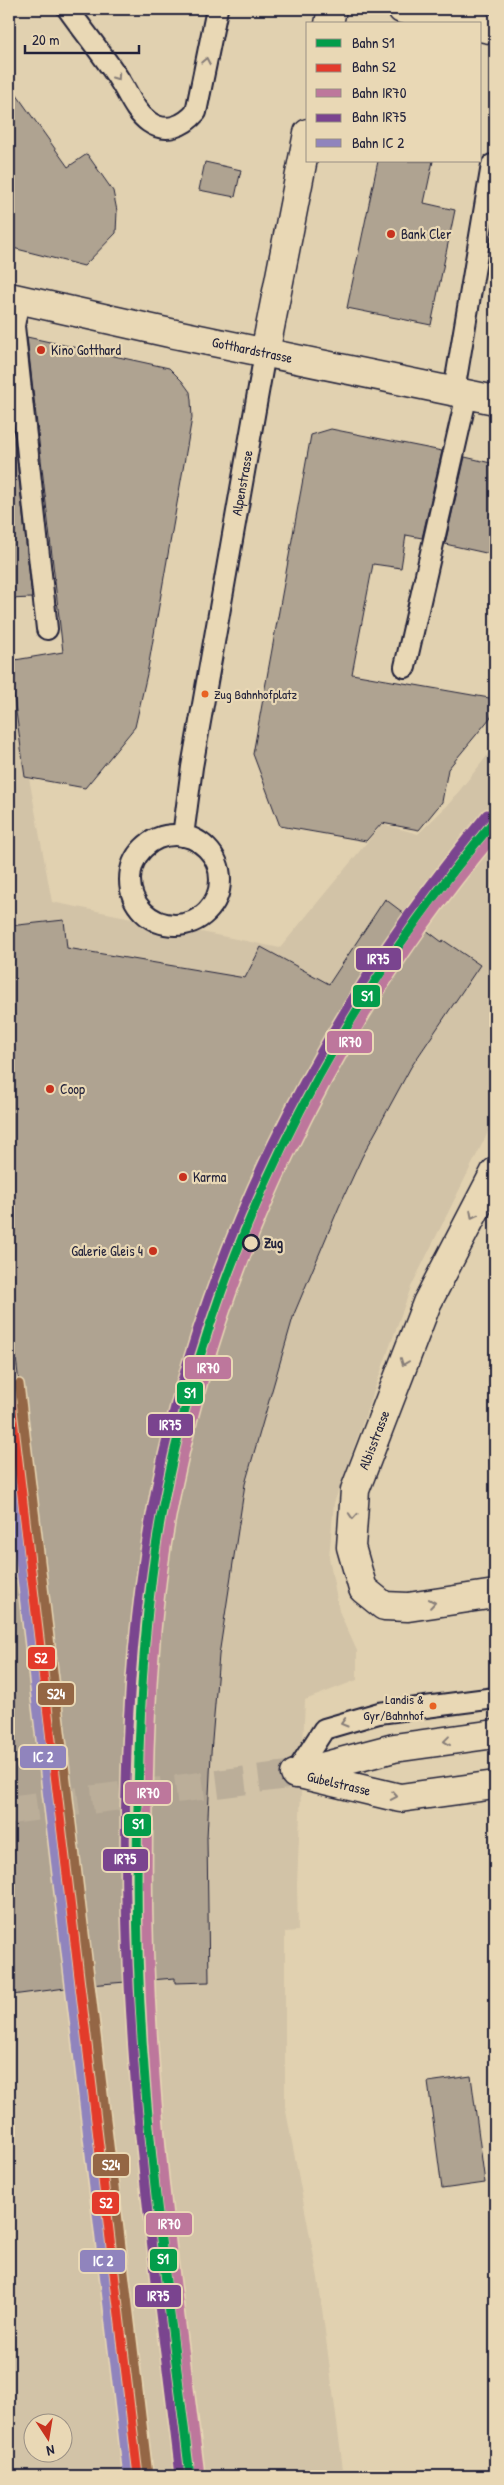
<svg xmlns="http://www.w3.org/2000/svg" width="504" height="2485" font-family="'Patrick Hand',sans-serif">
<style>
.built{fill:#d2c3a7;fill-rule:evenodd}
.building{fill:#afa391;stroke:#22223b}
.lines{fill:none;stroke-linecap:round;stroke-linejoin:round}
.tertiary-tunnel{stroke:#bbae99;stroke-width:28;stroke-dasharray:28 14;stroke-linecap:butt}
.service-casing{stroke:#22223b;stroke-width:24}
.minor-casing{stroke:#22223b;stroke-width:31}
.tertiary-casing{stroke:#22223b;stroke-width:31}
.service{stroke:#e9d8b5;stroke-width:20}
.minor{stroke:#e9d8b5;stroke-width:28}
.tertiary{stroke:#e9d8b5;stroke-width:28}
.rail-1-casing{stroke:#e9d8b5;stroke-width:12}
.rail-2-casing{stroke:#e9d8b5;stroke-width:12}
.rail-3-casing{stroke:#e9d8b5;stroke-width:12}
.rail-4-casing{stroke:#e9d8b5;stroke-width:12}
.rail-5-casing{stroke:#e9d8b5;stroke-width:12}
.rail-6-casing{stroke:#e9d8b5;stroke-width:12}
.rail-1{stroke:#039d4b;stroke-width:9}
.rail-2{stroke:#e33a2b;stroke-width:9}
.rail-3{stroke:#bd779c;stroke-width:9}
.rail-4{stroke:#7a448f;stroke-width:9}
.rail-5{stroke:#9084bd;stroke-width:9}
.rail-6{stroke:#946644;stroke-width:9}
.oneway{stroke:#867d78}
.poi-dot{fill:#c8321e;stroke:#e9d8b5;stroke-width:2}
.bus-dot{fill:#e86223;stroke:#e9d8b5;stroke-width:2}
.stop-dot{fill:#e9d8b5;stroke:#22223b;stroke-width:2.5}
.labels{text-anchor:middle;stroke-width:4.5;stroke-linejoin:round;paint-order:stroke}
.bus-label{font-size:13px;fill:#22223b;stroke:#e9d8b5;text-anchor:start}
.poi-label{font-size:14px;fill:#22223b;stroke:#e9d8b5;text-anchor:start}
.street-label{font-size:14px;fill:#22223b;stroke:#e9d8b5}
.stop-label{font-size:14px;font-weight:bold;fill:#22223b;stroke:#e9d8b5;text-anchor:start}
.line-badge{stroke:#e9d8b5;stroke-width:2}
.badge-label{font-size:14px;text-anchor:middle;font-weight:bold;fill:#fff}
</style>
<rect width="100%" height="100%" fill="#e1d1b0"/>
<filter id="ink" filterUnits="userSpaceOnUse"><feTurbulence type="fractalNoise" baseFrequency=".02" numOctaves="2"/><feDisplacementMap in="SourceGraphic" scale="10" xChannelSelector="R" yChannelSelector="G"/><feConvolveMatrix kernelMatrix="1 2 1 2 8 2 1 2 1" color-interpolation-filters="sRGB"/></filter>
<g filter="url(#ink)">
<path class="built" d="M9 670 52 902 280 948 382 824 418 834 448 805 495 746V1118L411 1287 334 1503 329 1557 339 1611 357 1651V1680L305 1700 297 1884 298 1931 285 1932V2106L318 2278 343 2469 320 2474V2476H9ZM32 2422H62V2452H32Z"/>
<path class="building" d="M9 84 68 167 87 154 113 191 117 211 116 233 84 266 9 247Z
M378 161H433L424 203 455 210 431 325 347 308Z
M205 162 241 170 235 197 199 190Z
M27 337 169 368 182 381 190 392 191 400 192 418 147 674 135 727 85 788 25 777 9 661 63 652Z
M9 387 32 598 9 599Z
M331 429 442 451 422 538 406 535 401 568 373 564 352 674 495 699V712L448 769 442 802 419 830 382 823 366 841 280 826 253 754 311 435Z
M465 457 495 464V555L445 544Z
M385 899 442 942 443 940 480 965 411 1067 362 1157 339 1207 294 1314 245 1484 219 1655 211 1753 207 1838 209 1982 175 1983V1978L89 1985 12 1995 9 1972V1579L42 1577 9 1299V926L64 920 67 948 245 978 261 947 329 984Z
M471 2076 485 2183 442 2189 428 2082Z"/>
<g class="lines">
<path class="tertiary-tunnel" d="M9 1810 295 1774"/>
<defs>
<g id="service">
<path d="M68 9C85 33 104 56 120 81 129 95 135 112 149 122 166 134 184 126 196 112L217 9"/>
<path d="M19 299 14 326 47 629"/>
<path d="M454 391 492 165"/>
<path d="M405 667 467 394"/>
<circle cx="175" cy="880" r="45"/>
<path id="s1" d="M183 836 192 767 265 353"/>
<path d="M295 1774 324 1729 379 1713 495 1698"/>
</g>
<path id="minor" d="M402 9 468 24
M329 24 332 9
M480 27 495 30
M265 353 308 133
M495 1172 427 1303 355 1490 351 1547 363 1589 384 1606 408 1607 495 1594"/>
<g id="tertiary">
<path id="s2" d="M9 297 170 333 495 400"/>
<path d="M295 1774 394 1748 495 1734"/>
<path id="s3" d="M299 1774 400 1798 495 1785"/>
</g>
</defs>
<use href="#service" class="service-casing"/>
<use href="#minor" class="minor-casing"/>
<use href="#tertiary" class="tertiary-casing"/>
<use href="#service" class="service"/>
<use href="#minor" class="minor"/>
<use href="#tertiary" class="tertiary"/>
<defs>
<path id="rail-1" d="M190 2476C174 2340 154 2203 144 2067 137 1979 136 1891 138 1804 139 1707 144 1611 161 1516 208 1260 327 1018 495 820"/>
<path id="rail-2" d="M9 1385 138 2476"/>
<path id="rail-3" d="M200 2475C183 2337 163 2200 154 2061 148 1975 146 1888 148 1801 149 1706 154 1610 171 1517 217 1268 332 1028 495 835"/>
<path id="rail-4" d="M180 2476C164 2339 144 2203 134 2065 121 1889 120 1694 150 1521 195 1261 318 1014 487 814"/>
<path id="rail-5" d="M9 1468 128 2476"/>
<path id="rail-6" d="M19 1384 148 2475"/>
</defs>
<use href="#rail-1" class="rail-1-casing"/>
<use href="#rail-2" class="rail-2-casing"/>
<use href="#rail-3" class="rail-3-casing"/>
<use href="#rail-4" class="rail-4-casing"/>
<use href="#rail-5" class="rail-5-casing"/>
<use href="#rail-6" class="rail-6-casing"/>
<use href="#rail-1" class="rail-1"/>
<use href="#rail-2" class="rail-2"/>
<use href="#rail-3" class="rail-3"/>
<use href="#rail-4" class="rail-4"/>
<use href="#rail-5" class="rail-5"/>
<use href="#rail-6" class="rail-6"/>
</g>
<defs><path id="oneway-chevron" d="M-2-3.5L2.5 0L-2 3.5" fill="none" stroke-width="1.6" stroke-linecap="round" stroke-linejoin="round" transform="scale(1.25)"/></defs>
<g class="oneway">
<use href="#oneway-chevron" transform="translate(206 61) rotate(-79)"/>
<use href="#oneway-chevron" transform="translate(117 77) rotate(55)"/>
<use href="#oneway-chevron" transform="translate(473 1215) rotate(117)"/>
<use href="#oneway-chevron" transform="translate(404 1362) rotate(111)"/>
<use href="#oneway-chevron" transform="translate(353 1516) rotate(94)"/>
<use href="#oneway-chevron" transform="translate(432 1603) rotate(-8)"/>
<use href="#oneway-chevron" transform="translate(344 1723) rotate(164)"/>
<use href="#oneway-chevron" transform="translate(447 1741) rotate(173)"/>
<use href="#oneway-chevron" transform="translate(394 1796) rotate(10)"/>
</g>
</g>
<g class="poi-dot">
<circle cx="391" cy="234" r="5"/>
<circle cx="41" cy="350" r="5"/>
<circle cx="50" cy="1089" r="5"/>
<circle cx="183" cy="1177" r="5"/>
<circle cx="153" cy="1251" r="5"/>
</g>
<g class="bus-dot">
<circle cx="205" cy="694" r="4.5"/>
<circle cx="433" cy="1706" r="4.5"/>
</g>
<circle class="stop-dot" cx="251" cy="1243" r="8"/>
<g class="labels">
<g class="bus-label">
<text x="214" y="699">Zug Bahnhofplatz</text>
<text x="424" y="1704" text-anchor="end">Landis &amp;<tspan x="424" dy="16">Gyr/Bahnhof</tspan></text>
</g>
<g class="poi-label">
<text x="401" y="239">Bank Cler</text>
<text x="51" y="355">Kino Gotthard</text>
<text x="60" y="1094">Coop</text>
<text x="193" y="1182">Karma</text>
<text x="143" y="1256" text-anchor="end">Galerie Gleis 4</text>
</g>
<g class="street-label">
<text dy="5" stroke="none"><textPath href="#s2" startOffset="249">Gotthardstrasse</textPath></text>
<text dy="5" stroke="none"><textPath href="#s1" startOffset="358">Alpenstrasse</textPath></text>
<text transform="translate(374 1440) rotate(-69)" y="5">Albisstrasse</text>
<text dy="5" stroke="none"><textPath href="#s3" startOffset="41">Gubelstrasse</textPath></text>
</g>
<g class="stop-label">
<text x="264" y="1248">Zug</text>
</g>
</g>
<g class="line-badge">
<rect x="355" y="947" width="47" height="24" rx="5" fill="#7a448f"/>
<rect x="352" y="984" width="29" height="24" rx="5" fill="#039d4b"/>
<rect x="326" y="1030" width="47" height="24" rx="5" fill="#bd779c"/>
<rect x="184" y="1356" width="48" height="24" rx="5" fill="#bd779c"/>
<rect x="176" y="1381" width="28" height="24" rx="5" fill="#039d4b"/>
<rect x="147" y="1413" width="47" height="24" rx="5" fill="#7a448f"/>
<rect x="27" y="1646" width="29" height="24" rx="5" fill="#e33a2b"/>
<rect x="37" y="1682" width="38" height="24" rx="5" fill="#946644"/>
<rect x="19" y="1745" width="48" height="24" rx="5" fill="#9084bd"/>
<rect x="124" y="1781" width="48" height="24" rx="5" fill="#bd779c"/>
<rect x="123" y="1813" width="29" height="24" rx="5" fill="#039d4b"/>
<rect x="102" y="1848" width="47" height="24" rx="5" fill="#7a448f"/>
<rect x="92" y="2153" width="38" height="24" rx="5" fill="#946644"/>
<rect x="91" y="2191" width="29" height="24" rx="5" fill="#e33a2b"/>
<rect x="145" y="2212" width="48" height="24" rx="5" fill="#bd779c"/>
<rect x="149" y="2248" width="29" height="24" rx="5" fill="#039d4b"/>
<rect x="79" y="2249" width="47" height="24" rx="5" fill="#9084bd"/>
<rect x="134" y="2284" width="48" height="24" rx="5" fill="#7a448f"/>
</g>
<g class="badge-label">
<text x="378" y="964">IR75</text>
<text x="367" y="1001">S1</text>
<text x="350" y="1047">IR70</text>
<text x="208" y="1373">IR70</text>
<text x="190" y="1398">S1</text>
<text x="170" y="1430">IR75</text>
<text x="41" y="1663">S2</text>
<text x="56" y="1699">S24</text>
<text x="43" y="1762">IC 2</text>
<text x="148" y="1798">IR70</text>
<text x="138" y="1829">S1</text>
<text x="125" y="1864">IR75</text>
<text x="111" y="2170">S24</text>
<text x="106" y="2208">S2</text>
<text x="169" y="2229">IR70</text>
<text x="163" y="2264">S1</text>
<text x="103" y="2266">IC 2</text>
<text x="158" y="2301">IR75</text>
</g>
<rect width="504" height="2485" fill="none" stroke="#e9d8b5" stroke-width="30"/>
<rect x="15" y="15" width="474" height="2455" fill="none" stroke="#22223b" stroke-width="2" filter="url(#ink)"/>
<rect x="306" y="22" width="175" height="140" fill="#e9d8b5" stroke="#998f84"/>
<rect x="316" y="39" width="25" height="8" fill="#039d4b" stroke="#998f84"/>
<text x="352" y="48" font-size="15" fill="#22223b">Bahn S1</text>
<rect x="316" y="64" width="25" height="8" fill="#e33a2b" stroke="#998f84"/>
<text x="352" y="72" font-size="15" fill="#22223b">Bahn S2</text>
<rect x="316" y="89" width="25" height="8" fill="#bd779c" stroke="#998f84"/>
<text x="352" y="98" font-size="15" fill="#22223b">Bahn IR70</text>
<rect x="316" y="114" width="25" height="8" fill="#7a448f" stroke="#998f84"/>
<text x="352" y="122" font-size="15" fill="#22223b">Bahn IR75</text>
<rect x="316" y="139" width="25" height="8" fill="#9084bd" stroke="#998f84"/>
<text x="352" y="148" font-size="15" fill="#22223b">Bahn IC 2</text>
<g transform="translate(48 2438) rotate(168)"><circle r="24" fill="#e9d8b5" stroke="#998f84"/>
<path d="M0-4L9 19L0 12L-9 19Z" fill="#c8321e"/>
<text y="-8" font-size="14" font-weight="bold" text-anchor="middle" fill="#22223b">N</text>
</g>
<path d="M25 45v8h114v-8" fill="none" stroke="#22223b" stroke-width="2.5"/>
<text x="32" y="45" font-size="15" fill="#22223b" stroke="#e9d8b5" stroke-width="4" paint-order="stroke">20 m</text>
</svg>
